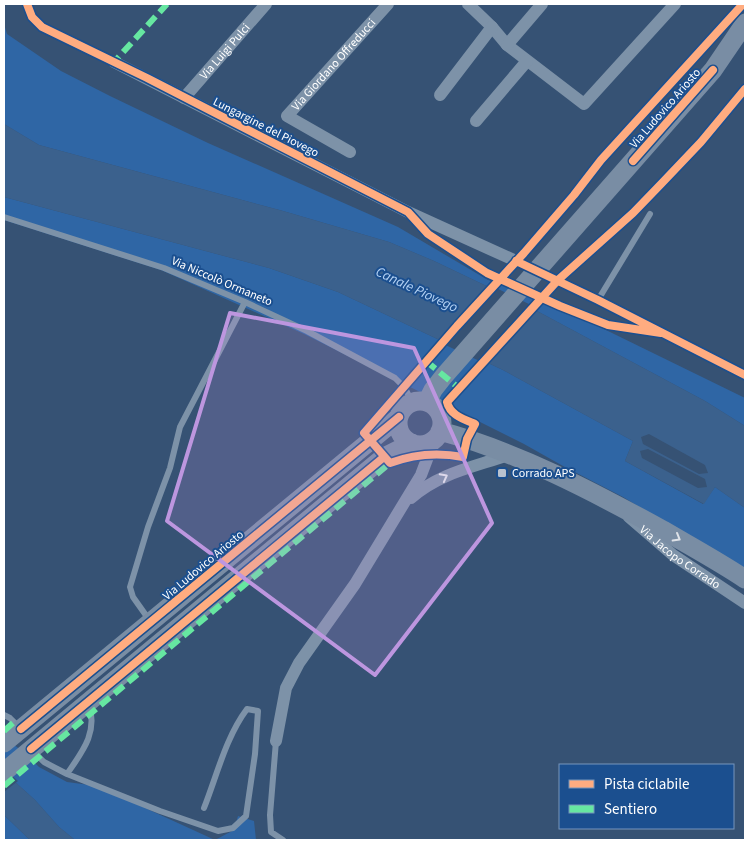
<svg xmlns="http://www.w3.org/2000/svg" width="749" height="844" font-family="'Source Sans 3',sans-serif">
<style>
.green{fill:#2f66a5}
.water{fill:#3b618d;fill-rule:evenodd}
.pier{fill:#365274}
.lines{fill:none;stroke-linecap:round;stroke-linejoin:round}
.service{stroke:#7d92a8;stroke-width:6}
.minor{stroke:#7d92a8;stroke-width:12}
.secondary{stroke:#798da4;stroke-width:19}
.quiet{stroke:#66e7a1;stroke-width:6;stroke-dasharray:12 6;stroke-linecap:butt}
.cycleway-casing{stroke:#1b4f8f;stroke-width:11}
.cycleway{stroke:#ffac80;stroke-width:8}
.oneway{stroke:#e5e9ee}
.oneway2{stroke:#dee2e8}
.marked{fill:#bd96df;fill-opacity:0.2;stroke:#bd96df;stroke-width:4;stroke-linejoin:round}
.poi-dot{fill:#b9c2ce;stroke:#1b4f8f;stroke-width:2}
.labels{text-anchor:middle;stroke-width:4;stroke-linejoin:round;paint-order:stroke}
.street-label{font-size:12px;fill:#fff;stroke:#1b4f8f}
.poi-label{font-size:12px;fill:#fff;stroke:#1b4f8f;text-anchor:start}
.water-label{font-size:14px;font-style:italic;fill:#b5d3f5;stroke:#1b4f8f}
</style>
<rect width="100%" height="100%" fill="#365274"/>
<path class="green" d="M4 24 7 34 61 71 110 96 208 143 398 227 488 280 520 288 745 398V426L705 401 522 303 434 261 389 242 283 211 39 145 4 124Z
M4 197 269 268 338 292 503 370 633 441 625 461 703 504 715 487 745 508V571L623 497 563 466 524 444 304 334 161 270 4 220Z
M4 735 9 741 26 754 39 767 67 782 97 786 215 840 234 830 238 816 254 821 256 840H75L59 827 35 800 4 772Z
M4 815 30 840H4Z"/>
<path class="water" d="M4 124 39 145 283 211 389 242 434 261 522 303 705 401 745 426V508L715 487 704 504 625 461 633 441 503 370 338 292 269 268 4 197ZM649 434 705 465 708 473 699 474 643 444 641 437ZM648 449 705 479 707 487 698 488 642 458 640 451Z
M4 772 35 800 59 827 75 840H30L4 815Z"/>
<path class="pier" d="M490 285 537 308 486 364 439 342Z
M4 769 18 781 4 792Z"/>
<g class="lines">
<path class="service" d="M4 217 164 268 245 302 307 331 395 378 405 388 412 402
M558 280 615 309
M598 300 650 214
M150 621 133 597 130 587 148 527 170 468 180 427 245 302
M4 715 10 718 20 728
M276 741 270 815 271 832 283 840
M32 750 44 762 67 774 160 811 218 831 233 828 246 816 255 754 258 711 247 709C226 737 217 775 204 808
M67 774C82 752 98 733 89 705"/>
<g class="minor">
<path d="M468 4 492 27 507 45 584 104 675 4"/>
<path d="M507 45 542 4"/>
<path d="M114 62 408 212 516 261"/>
<path d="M440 95 492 27"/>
<path id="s1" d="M184 98 266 4"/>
<path d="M476 121 527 61"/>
<path id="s2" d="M350 152 287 116 388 4"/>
<path d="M411 498C439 473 474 467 508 455"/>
<path id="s3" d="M629 517 673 555 745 603"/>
<path d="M276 741 286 688 299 663 355 584 421 475 429 454 426 443"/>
</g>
<path class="secondary" d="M398 423a22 22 0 1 1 44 0a22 22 0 1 1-44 0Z
M427 402 433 390 444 376 713 70 745 23
M440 431C518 452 592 491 663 530 690 546 718 561 745 579
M4 743 399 417
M4 772 384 457 412 443"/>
<path class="quiet" d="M110 60 114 62 167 4
M426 361 460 389
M4 731 14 722
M4 786 390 463 394 462"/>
<defs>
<path id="cycleway" d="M27 4 32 17 42 27 147 78 408 212 428 234 487 273 560 306 608 325 661 333
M743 4 601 160 574 195 524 253 457 326 364 433 390 463C414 454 437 452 463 457L467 439 475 424C463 419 450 415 447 402L558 280 633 213 662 183 701 142 745 89
M633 161 713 70
M516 261 598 300 745 375
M21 729 399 417
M31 749 384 457"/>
</defs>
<use href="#cycleway" class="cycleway-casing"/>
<use href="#cycleway" class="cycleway"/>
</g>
<defs><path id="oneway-chevron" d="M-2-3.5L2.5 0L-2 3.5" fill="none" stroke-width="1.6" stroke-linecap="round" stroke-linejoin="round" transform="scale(1.25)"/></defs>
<use class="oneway" href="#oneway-chevron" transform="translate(444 477) rotate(-28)"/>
<use class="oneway2" href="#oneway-chevron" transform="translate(677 538) rotate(30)"/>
<path class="marked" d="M230 313 414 348 492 523 375 675 167 521Z"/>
<rect class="poi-dot" x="497" y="468" width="10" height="10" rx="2.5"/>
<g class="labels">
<g class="street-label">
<text dy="4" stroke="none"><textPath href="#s1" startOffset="62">Via Luigi Pulci</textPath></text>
<text dy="4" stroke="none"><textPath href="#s2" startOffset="142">Via Giordano Offreducci</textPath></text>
<text transform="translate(665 108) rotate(-49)" y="4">Via Ludovico Ariosto</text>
<text transform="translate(266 127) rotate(27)" y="4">Lungargine del Piovego</text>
<text transform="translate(222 281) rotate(23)" y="4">Via Niccolò Ormaneto</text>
<text dy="4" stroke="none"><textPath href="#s3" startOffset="65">Via Jacopo Corrado</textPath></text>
<text transform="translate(203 565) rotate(-40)" y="4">Via Ludovico Ariosto</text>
</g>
<g class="poi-label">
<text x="512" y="477">Corrado APS</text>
</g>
<g class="water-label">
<text transform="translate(417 289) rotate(25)" y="5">Canale Piovego</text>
</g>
</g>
<rect width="749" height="844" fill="none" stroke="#ffffff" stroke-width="10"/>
<rect x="559" y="764" width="175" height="65" fill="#1b4f8f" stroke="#7695bc"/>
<rect x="569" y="780" width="25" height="8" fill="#ffac80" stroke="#7695bc"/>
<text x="604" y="789" font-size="15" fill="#ffffff">Pista ciclabile</text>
<rect x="569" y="805" width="25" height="8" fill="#66e7a1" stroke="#7695bc"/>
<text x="604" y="814" font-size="15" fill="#ffffff">Sentiero</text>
</svg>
